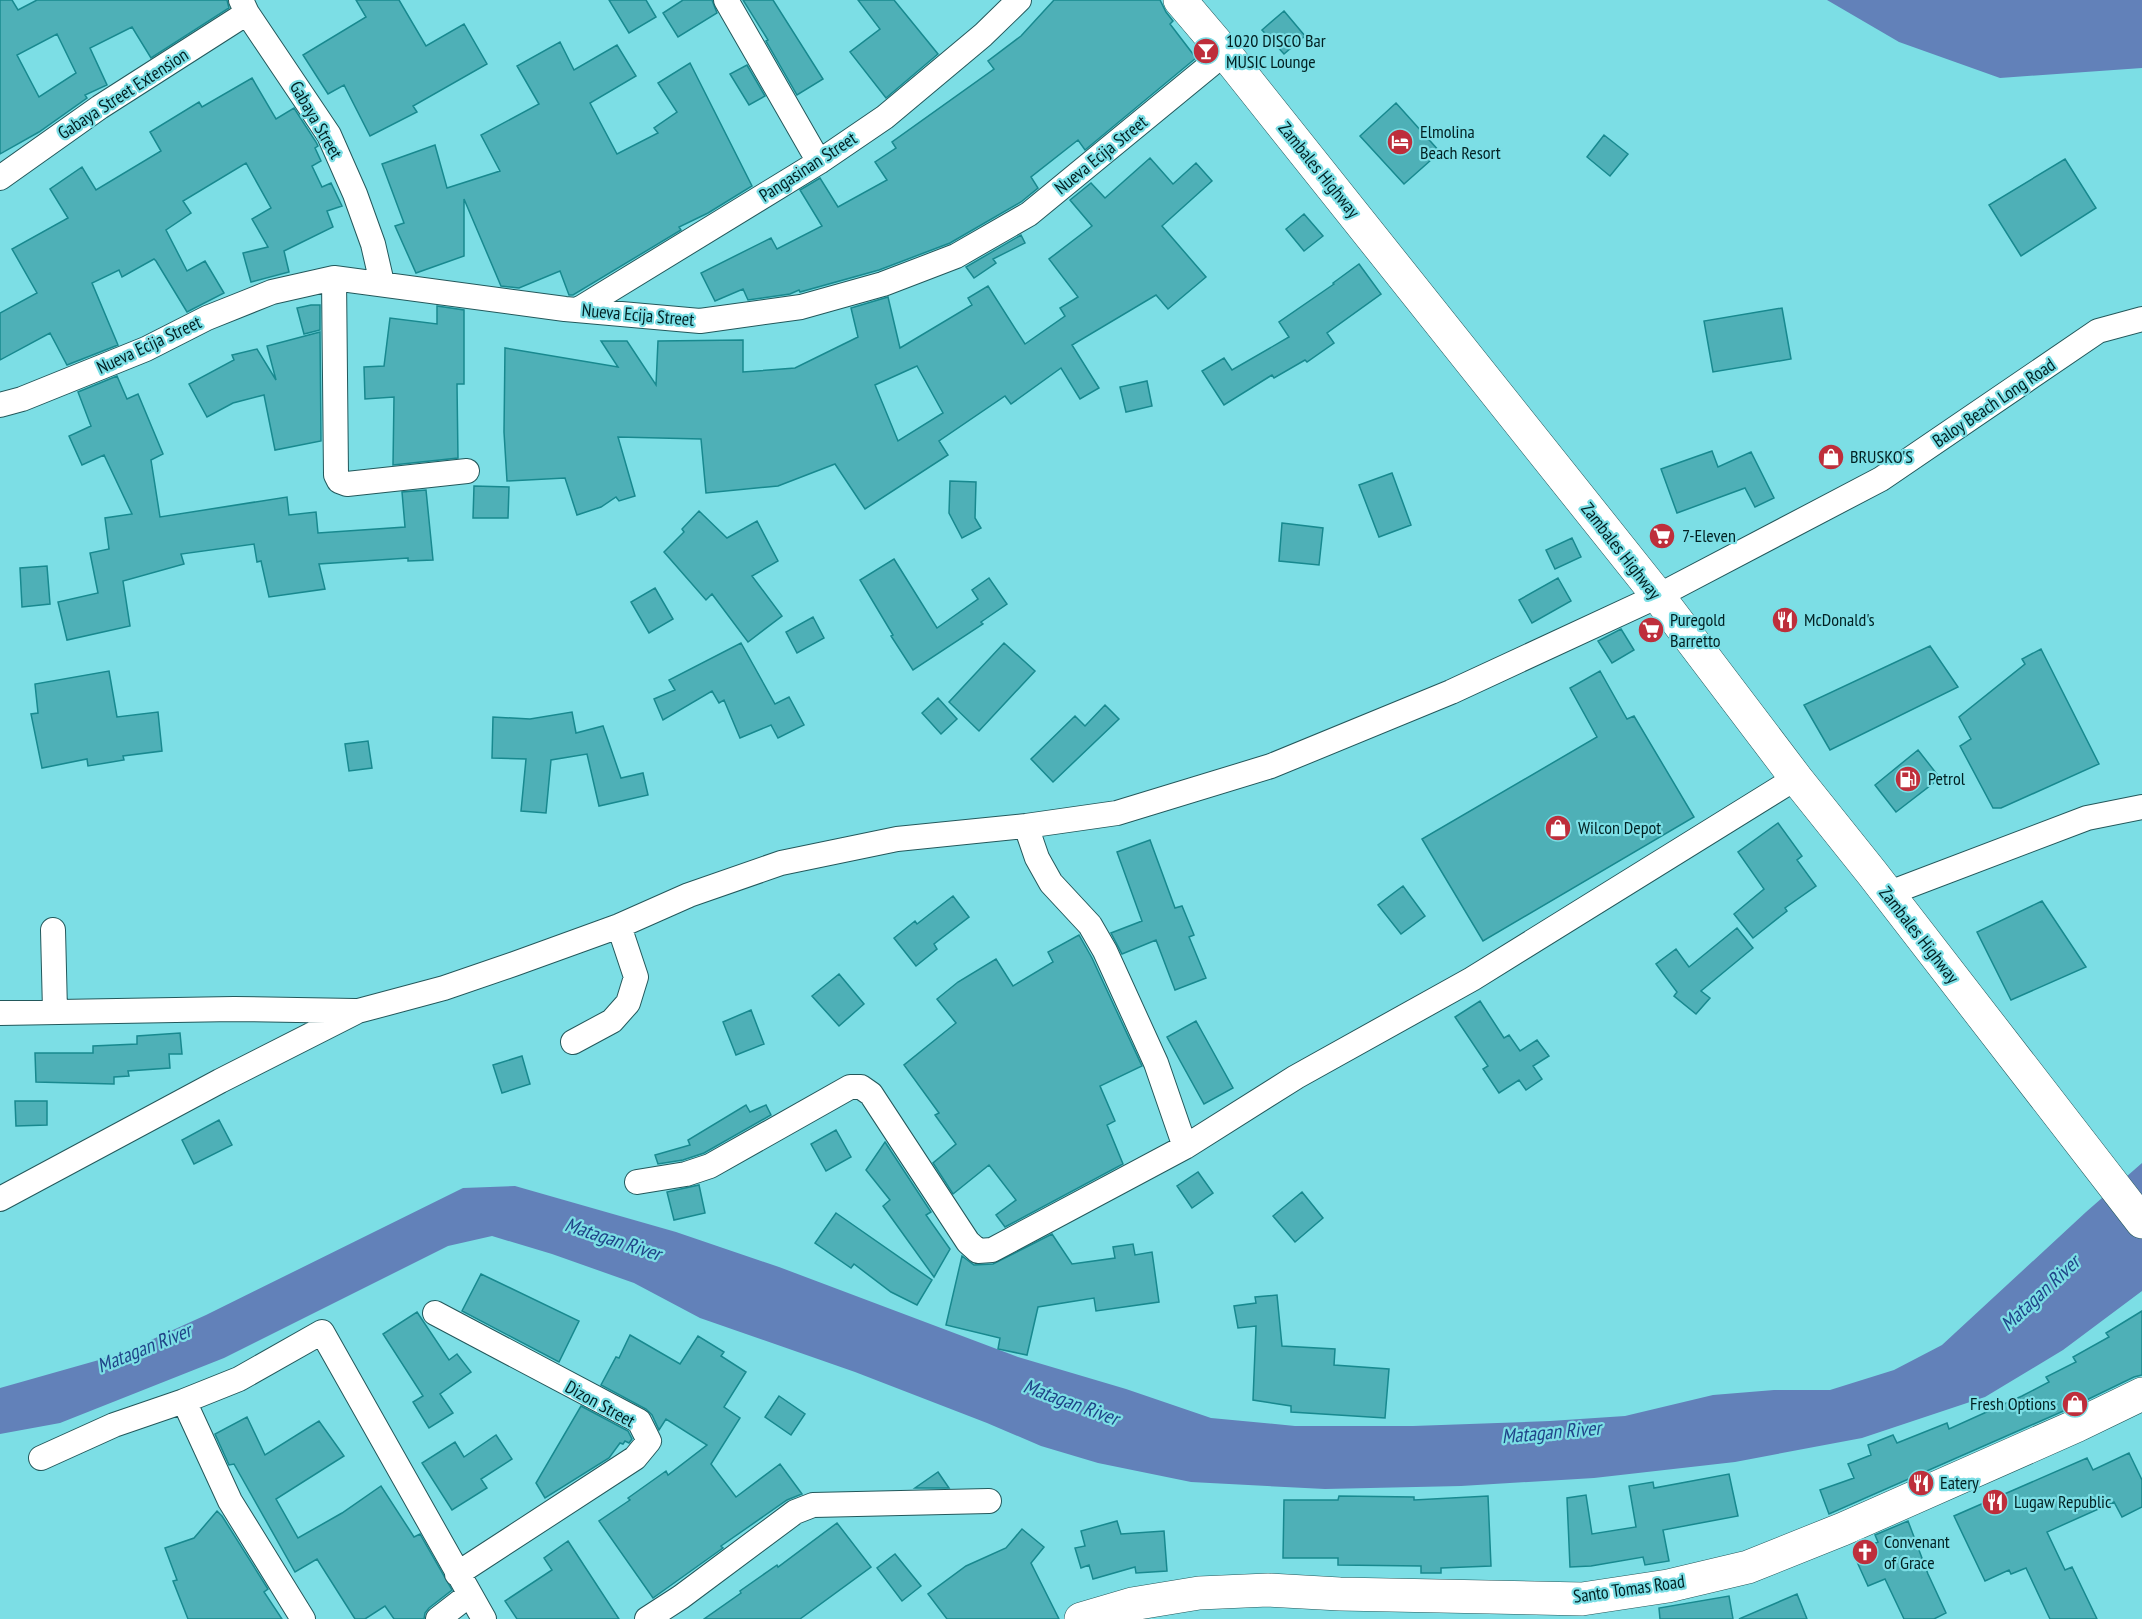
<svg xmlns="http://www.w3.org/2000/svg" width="2142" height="1619" font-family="'PT Sans Narrow',sans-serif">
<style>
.water{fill:#6281b9}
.building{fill:#4eb0b7;stroke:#18898f;stroke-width:1.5;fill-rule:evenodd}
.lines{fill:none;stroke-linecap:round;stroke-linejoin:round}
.street-casing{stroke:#23585b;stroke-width:26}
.secondary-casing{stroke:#23585b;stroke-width:34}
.primary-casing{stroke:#23585b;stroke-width:34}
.street{stroke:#fff;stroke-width:24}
.secondary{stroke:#fff;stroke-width:33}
.primary{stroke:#fff;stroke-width:33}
.labels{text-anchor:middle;stroke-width:4.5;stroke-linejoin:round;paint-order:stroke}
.poi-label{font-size:18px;fill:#012123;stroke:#7cdee5;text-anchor:start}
.street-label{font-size:18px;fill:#012123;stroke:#7cdee5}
.water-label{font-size:20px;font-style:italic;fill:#1f4488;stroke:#7cdee5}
</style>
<rect width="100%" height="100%" fill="#7cdee5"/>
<path class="water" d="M1827 0H2142V68L2000 78 1899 42Z
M2142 1163V1291L2063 1350 1985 1397 1862 1438 1735 1462 1594 1478 1461 1486 1325 1489 1191 1482 1098 1463 1041 1446 987 1423 855 1372 700 1318 634 1283 552 1254 492 1236 448 1246 224 1358 60 1423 0 1434V1388L120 1354 206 1315 463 1188 515 1186 676 1232 779 1267 1018 1357 1126 1389 1211 1418 1295 1426H1413L1550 1421 1625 1416 1713 1395 1774 1390H1830L1894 1370 1942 1345 2086 1212Z"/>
<path class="building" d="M0 0H12L18 10 37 0H227L229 8 151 58 132 27 90 48 107 85 85 95 87 98 39 132 0 154ZM57 34 76 73 39 97 17 55Z
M356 0H399L426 46 464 24 487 64 413 106 417 112 370 136 344 85 328 94 303 55 366 17Z
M609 0H646L656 17 629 33Z
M683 0H712L717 13 678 37 663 13Z
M743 0H773L823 79 797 95 766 41 768 40Z
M858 0H894L938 54 886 98 850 52 880 29Z
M1054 0H1160L1166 12 1173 21 1170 24 1196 58 1085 150 1078 140 1031 177 1038 188 1021 202 950 243 879 270 800 292 799 290 790 294 748 300 743 289 715 301 701 273 771 238 777 249 822 226 800 190 820 178 838 207 887 180 875 162 896 148 892 142 994 69 988 61 1021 36Z
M1284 11 1305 36 1284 54 1262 30Z
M560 42 574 70 617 45 636 76 590 103 617 154 658 133 654 128 677 112 658 83 690 63 752 186 708 213 679 227 681 230 573 295H569L560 271 519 288 501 286 464 199V256L416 273 395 226 404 223 382 164 435 145 447 188 500 171 481 135 539 104 517 66Z
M747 65 765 96 749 105 730 74Z
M252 78 276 119 294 108 316 142 318 146 315 148 321 161 312 166 322 187 331 183 342 206 327 211 333 227 284 251 289 272 251 282 243 253 268 247 252 219 271 208 246 163 183 201 191 213 166 230 187 271 205 261 224 293 187 312 156 261 154 259 122 277 119 270 92 283 118 345 67 365 50 333 0 360V313L37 293 12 249 68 218 50 189 82 167 96 190 161 151 150 132 199 102 202 107Z
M1396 103 1440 152 1404 184 1360 136Z
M1604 135 1628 154 1610 176 1587 157Z
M1150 158 1173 184 1196 163 1212 181 1162 226 1206 277 1168 309 1156 295 1072 345 1099 388 1080 399 1061 368 1011 404 1005 396 939 441 948 455 865 509 835 464 778 486 706 493 701 439 618 437 635 496 619 501 616 497 601 507 577 515 565 478 507 481 504 432 505 348 618 367 601 341H627L656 385 658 341 743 340V372L795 368 858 337 851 308 888 297 900 348 972 305 968 298 988 286 1025 344 1065 316 1060 308 1078 297 1049 259 1092 226 1070 200 1091 183 1105 198ZM917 366 943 413 898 441 875 385Z
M2065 159 2096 208 2021 256 1989 205Z
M1304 214 1323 236 1304 251 1286 229Z
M1021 235 1025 243 993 259 996 263 974 278 966 267Z
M1359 264 1381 294 1327 333 1334 343 1307 362 1305 360 1274 378 1272 375 1224 405 1202 371 1224 358 1232 370 1289 337 1279 322 1334 284 1333 283Z
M311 305H320V330L304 334 297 308Z
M437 306 464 310V384H457L458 458 393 465 394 397 365 399 364 367 384 366 390 318 437 324Z
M1782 308 1791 359 1713 372 1704 321Z
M320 332 321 441 275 450 264 395 233 403 207 417 189 384 234 360 232 355 257 349 276 380 267 346Z
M117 376 127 399 138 394 163 454 151 460 160 517 287 497 289 515 316 512 318 533 405 527 402 492 426 490 433 560 408 561V558L319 564 325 589 269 597 261 561 257 562 254 544 181 554 184 564 123 581 130 626 67 640 58 602 98 593 90 553 109 549 105 518 132 514 104 455 82 465 69 436 91 426 78 392Z
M1147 381 1152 406 1126 412 1120 387Z
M1712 451 1718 467 1751 452 1774 498 1755 507 1745 488 1677 513 1661 469Z
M1392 473 1411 525 1379 537 1359 485Z
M950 481 976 482 975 518 981 528 962 538 949 513Z
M474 486 509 487 508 518H473Z
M699 511 727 538 757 521 778 561 752 576 782 616 748 642 712 594 706 600 664 552 684 532 682 529Z
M1282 523 1323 528 1319 565 1279 561Z
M1572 538 1581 557 1555 569 1546 550Z
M894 559 937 628 978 599 972 590 989 578 1007 604 981 622 983 624 913 670 891 636 893 635 860 580Z
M47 566 50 604 22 607 20 568Z
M1558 578 1571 601 1532 623 1519 600Z
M655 588 673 619 649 633 631 602Z
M813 617 824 638 797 653 786 632Z
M1621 629 1634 650 1612 663 1598 641Z
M741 643 775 704 789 697 804 725 778 738 771 725 740 738 724 700 719 703 712 691 663 720 654 699 675 690 669 680Z
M1004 643 1035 671 979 731 949 702Z
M1930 646 1958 687 1830 750 1804 705Z
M2041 649 2099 764 2001 808H1993L1960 746 1971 739 1959 717 2025 664 2022 659Z
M109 671 117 717 158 712 162 751 123 756 124 760 88 766 87 759 42 768 31 714 38 713 35 684Z
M1600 671 1627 719 1634 716 1694 817 1483 941 1422 839 1597 737 1570 688Z
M938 698 957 719 941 734 922 713Z
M1105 705 1119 719 1053 782 1031 759 1075 716 1085 726Z
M572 712 576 733 603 726 621 778 643 773 648 795 599 806 587 754 551 760 546 813 521 811 526 759 492 758 493 717 530 719Z
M368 741 372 768 349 771 345 744Z
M1918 750 1940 778 1896 812 1875 785Z
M1778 823 1802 856 1797 860 1816 886 1785 908 1787 911 1753 938 1734 914 1764 889 1738 852Z
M1150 840 1175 908 1182 906 1194 935 1189 937 1206 978 1175 990 1156 940 1122 954 1111 933 1142 921 1117 852Z
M1403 886 1425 916 1401 934 1378 905Z
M953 896 969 917 934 944 937 949 916 966 894 938 915 921 917 924Z
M2042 901 2086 967 2011 1000 1977 932Z
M1737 928 1753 948 1701 991 1710 998 1696 1014 1674 996 1677 992 1656 964 1676 949 1689 967Z
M1079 935 1092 958 1142 1066 1100 1086 1115 1121 1107 1125 1123 1164 1005 1227 996 1215 1016 1200 989 1165 953 1194 933 1163 956 1144 935 1115 939 1113 904 1065 956 1023 937 999 958 982 996 959 1013 986 1053 962 1048 952Z
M839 974 864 1004 839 1026 812 996Z
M1480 1001 1504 1038 1509 1035 1520 1051 1537 1040 1549 1056 1533 1066 1542 1079 1526 1090 1519 1080 1499 1093 1483 1069 1488 1066 1455 1017Z
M751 1010 764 1044 736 1055 723 1022Z
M1196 1021 1233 1088 1204 1104 1167 1037Z
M180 1033 182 1054H169L170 1068 128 1071 129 1076 114 1077V1084L36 1082 35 1053H93V1046L137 1044V1036Z
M522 1056 530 1084 502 1093 493 1065Z
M15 1101H47V1125L16 1126Z
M746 1105 750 1112 766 1105 771 1115 704 1153 683 1160 658 1164 655 1155 690 1145 688 1140Z
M219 1120 232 1145 194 1164 182 1140Z
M836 1130 851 1157 826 1171 811 1144Z
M885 1142 931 1212 926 1215 950 1249 934 1277 883 1206 890 1200 866 1170Z
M1198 1172 1213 1193 1192 1208 1177 1186Z
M699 1185 705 1213 674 1220 667 1192Z
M1302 1192 1323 1218 1295 1242 1273 1216Z
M836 1213 932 1280 917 1305 891 1292 854 1264 851 1268 815 1243Z
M1052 1234 1072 1264 1115 1258 1113 1247 1133 1244 1135 1255 1152 1252 1159 1302 1096 1311 1094 1298 1038 1307 1027 1355 998 1349 1000 1338 946 1325 962 1256 974 1265 993 1264Z
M481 1274 579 1321 559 1362 462 1311Z
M1277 1295 1282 1346 1335 1349 1334 1365 1389 1369 1385 1418 1291 1412V1406L1253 1400 1256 1326 1238 1328 1234 1306 1256 1303 1255 1297Z
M2142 1311V1375L2134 1377 2068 1409 1829 1514 1820 1490 1854 1478 1848 1464 1871 1455 1868 1445 1893 1435 1897 1443 1947 1423 1949 1429 2022 1396 2049 1382 2046 1377 2076 1362 2073 1357 2109 1337 2106 1333Z
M417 1312 449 1360 457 1354 471 1372 440 1394 453 1413 429 1428 413 1402 423 1396 383 1334Z
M630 1335 680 1364 698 1336 724 1352 721 1356 746 1372 724 1407 740 1418 711 1464 736 1497 780 1464 802 1494 787 1500 721 1546 723 1548 653 1598 599 1521 630 1500 628 1498 666 1471 668 1475 707 1445 666 1419 659 1430 652 1415 646 1409 601 1385 616 1357 619 1358Z
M779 1396 805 1414 791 1435 765 1417Z
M581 1406 628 1431 632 1439 629 1443 625 1441 623 1444 620 1443 609 1458 545 1498 536 1483Z
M247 1417 265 1455 319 1421 344 1456 276 1499 298 1538 342 1513 381 1486 414 1537 420 1534 452 1590 429 1608 425 1613 424 1619H394L385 1606 365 1619H355L317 1559 295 1572 234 1464 229 1465 215 1434Z
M496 1435 512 1459 481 1479 487 1488 452 1510 422 1463 455 1442 464 1457Z
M2129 1453 2142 1480V1507L2122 1517 2114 1502 2047 1532 2065 1570 2072 1567 2097 1619H2050L2026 1568 2011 1574 2009 1570 1985 1581 1954 1516 2087 1458 2093 1470Z
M938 1472 949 1488H915Z
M1729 1474 1738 1516 1663 1530 1669 1561 1645 1565 1643 1557 1591 1566 1570 1567 1567 1498 1586 1495 1592 1534 1636 1527 1629 1486 1653 1482 1654 1488Z
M1339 1496 1414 1497V1500L1488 1496 1491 1566 1441 1568V1573H1421V1566L1338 1565V1558H1283L1284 1500H1338Z
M217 1511 222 1516 268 1589 264 1592 282 1619H188L173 1581 177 1580 165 1548 194 1538Z
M1117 1521 1121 1534 1164 1531 1167 1571 1136 1573 1135 1567 1093 1579 1089 1565 1081 1568 1075 1548 1085 1546 1081 1531Z
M1908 1521 1928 1574 1946 1613 1934 1619H1904L1885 1579 1868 1586 1853 1553 1878 1542 1875 1535Z
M837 1523 871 1567 800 1619H704L741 1593 740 1591 777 1565 778 1567Z
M1022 1529 1044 1547 1031 1563 1059 1619H947L928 1594 966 1566 1006 1548Z
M568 1541 619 1619H517L505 1601 552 1570 544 1558Z
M895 1554 921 1586 902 1601 877 1568Z
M1797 1594 1807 1619H1739Z
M1729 1596 1733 1619H1660L1659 1608Z"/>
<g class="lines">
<defs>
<path id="street" d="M241 0 247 13 329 135 355 194 373 244 382 283
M726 0 819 162
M0 178 100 107 247 13
M334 278 336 475 339 481 347 484 467 471
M579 309 819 162 885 117 983 35 1019 0
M0 405 22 399 146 349 207 318 272 292 334 278 565 309 700 321 801 307 883 284 956 256 1029 214 1225 53
M1026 826 1037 858 1051 883 1090 925 1105 951 1156 1063 1185 1147
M1887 894 2087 818 2142 807
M53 930 55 1011
M0 1013 234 1009 355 1011
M573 1042 612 1021 628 1003 636 977 619 926
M637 1182 686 1174 710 1166 850 1087H861L871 1094 968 1242 978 1251 992 1250 1185 1147 1296 1077 1472 979 1796 778
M0 1199 220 1081 358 1011 444 988 514 964 619 926 689 895 781 863 897 839 1026 826 1117 813 1271 766 1451 692 1658 596 1881 479 2098 331 2142 319
M435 1313 639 1421 649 1441 635 1458 457 1574
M184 1401 239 1379 322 1332 484 1619
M41 1458 114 1425 184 1401 230 1501 303 1619
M438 1619 469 1595
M647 1619 681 1597 795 1512 813 1505 989 1501"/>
<path id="secondary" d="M1081 1619 1132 1604 1199 1593 1268 1590 1340 1594 1582 1599 1668 1586 1748 1567 1843 1529 2076 1426 2142 1394"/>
<path id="primary" d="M1180 0 1225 53 1658 596 1796 778 1872 873 2142 1222"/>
</defs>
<use href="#street" class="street-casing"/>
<use href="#secondary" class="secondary-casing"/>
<use href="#primary" class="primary-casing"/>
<use href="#street" class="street"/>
<use href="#secondary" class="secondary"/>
<use href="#primary" class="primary"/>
</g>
<defs>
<symbol id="bar-disc" viewBox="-11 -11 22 22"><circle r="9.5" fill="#be2e3b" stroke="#7cdee5"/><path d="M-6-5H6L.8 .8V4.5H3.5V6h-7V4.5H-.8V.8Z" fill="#fff"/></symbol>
<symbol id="hotel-disc" viewBox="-11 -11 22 22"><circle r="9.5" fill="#be2e3b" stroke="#7cdee5"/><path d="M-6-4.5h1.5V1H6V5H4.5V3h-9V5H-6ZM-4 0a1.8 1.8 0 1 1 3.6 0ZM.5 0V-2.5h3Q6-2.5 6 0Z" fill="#fff"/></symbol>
<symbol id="shop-disc" viewBox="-11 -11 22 22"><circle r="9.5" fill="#be2e3b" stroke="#7cdee5"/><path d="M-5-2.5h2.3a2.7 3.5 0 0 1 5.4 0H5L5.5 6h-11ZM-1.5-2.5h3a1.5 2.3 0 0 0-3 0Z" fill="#fff"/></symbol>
<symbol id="supermarket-disc" viewBox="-11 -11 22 22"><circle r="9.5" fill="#be2e3b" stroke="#7cdee5"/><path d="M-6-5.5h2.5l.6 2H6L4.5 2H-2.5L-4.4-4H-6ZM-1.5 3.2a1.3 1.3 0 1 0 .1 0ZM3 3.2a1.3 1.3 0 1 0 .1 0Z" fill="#fff"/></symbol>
<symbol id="restaurant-disc" viewBox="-11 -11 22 22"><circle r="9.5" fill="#be2e3b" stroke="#7cdee5"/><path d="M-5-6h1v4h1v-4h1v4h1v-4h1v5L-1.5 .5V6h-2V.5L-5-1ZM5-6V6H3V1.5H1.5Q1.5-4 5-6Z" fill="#fff"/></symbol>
<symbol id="fuel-disc" viewBox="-11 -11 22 22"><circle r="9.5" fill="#be2e3b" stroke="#7cdee5"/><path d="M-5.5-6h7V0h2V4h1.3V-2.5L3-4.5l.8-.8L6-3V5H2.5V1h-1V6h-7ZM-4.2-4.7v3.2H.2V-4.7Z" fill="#fff"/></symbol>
<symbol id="church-disc" viewBox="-11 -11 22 22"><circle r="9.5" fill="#be2e3b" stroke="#7cdee5"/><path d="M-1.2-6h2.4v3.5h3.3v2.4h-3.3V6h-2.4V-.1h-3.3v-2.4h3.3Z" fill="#fff"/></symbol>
</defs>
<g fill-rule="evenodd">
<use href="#bar-disc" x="1191" y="36" width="30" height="30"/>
<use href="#hotel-disc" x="1385" y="127" width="30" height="30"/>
<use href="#shop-disc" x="1816" y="442" width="30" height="30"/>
<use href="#supermarket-disc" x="1647" y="521" width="30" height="30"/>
<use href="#restaurant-disc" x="1770" y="605" width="30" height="30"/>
<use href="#supermarket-disc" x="1636" y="615" width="30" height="30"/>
<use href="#fuel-disc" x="1893" y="764" width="30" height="30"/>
<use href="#shop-disc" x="1543" y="813" width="30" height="30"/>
<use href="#shop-disc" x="2060" y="1389" width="30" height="30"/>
<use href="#restaurant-disc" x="1906" y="1468" width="30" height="30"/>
<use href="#restaurant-disc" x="1980" y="1487" width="30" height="30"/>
<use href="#church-disc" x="1850" y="1537" width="30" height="30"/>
</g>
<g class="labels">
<g class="poi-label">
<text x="1226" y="47">1020 DISCO Bar<tspan x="1226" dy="21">MUSIC Lounge</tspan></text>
<text x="1420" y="138">Elmolina<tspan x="1420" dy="21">Beach Resort</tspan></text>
<text x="1850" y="463">BRUSKO'S</text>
<text x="1682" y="542">7-Eleven</text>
<text x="1670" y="626">Puregold<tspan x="1670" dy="21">Barretto</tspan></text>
<text x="1804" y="626">McDonald's</text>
<text x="1928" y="785">Petrol</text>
<text x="1578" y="834">Wilcon Depot</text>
<text x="2056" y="1410" text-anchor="end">Fresh Options</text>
<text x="1940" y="1489">Eatery</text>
<text x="2014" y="1508">Lugaw Republic</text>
<text x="1884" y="1548">Convenant<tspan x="1884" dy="21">of Grace</tspan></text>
</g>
<g class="street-label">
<text transform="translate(123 94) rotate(-33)" y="6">Gabaya Street Extension</text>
<text transform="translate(316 120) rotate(60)" y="6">Gabaya Street</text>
<text transform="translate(1101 155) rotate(-39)" y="6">Nueva Ecija Street</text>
<text transform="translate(808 167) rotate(-33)" y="6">Pangasinan Street</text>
<text transform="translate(1319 170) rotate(51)" y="6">Zambales Highway</text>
<text transform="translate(638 315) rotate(5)" y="6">Nueva Ecija Street</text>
<text transform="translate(149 345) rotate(-25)" y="6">Nueva Ecija Street</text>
<text transform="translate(1994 403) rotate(-34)" y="6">Baloy Beach Long Road</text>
<text transform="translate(1621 551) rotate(52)" y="6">Zambales Highway</text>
<text transform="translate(1919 935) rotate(52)" y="6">Zambales Highway</text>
<text transform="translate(600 1404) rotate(29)" y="6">Dizon Street</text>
<text transform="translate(1629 1589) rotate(-8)" y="6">Santo Tomas Road</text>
</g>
<g class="water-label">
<text transform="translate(613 1239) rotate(18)" y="7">Matagan River</text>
<text transform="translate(2040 1293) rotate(-43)" y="7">Matagan River</text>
<text transform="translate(144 1348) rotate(-22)" y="7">Matagan River</text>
<text transform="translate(1071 1402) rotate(20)" y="7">Matagan River</text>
<text transform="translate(1551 1432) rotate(-5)" y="7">Matagan River</text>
</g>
</g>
</svg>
